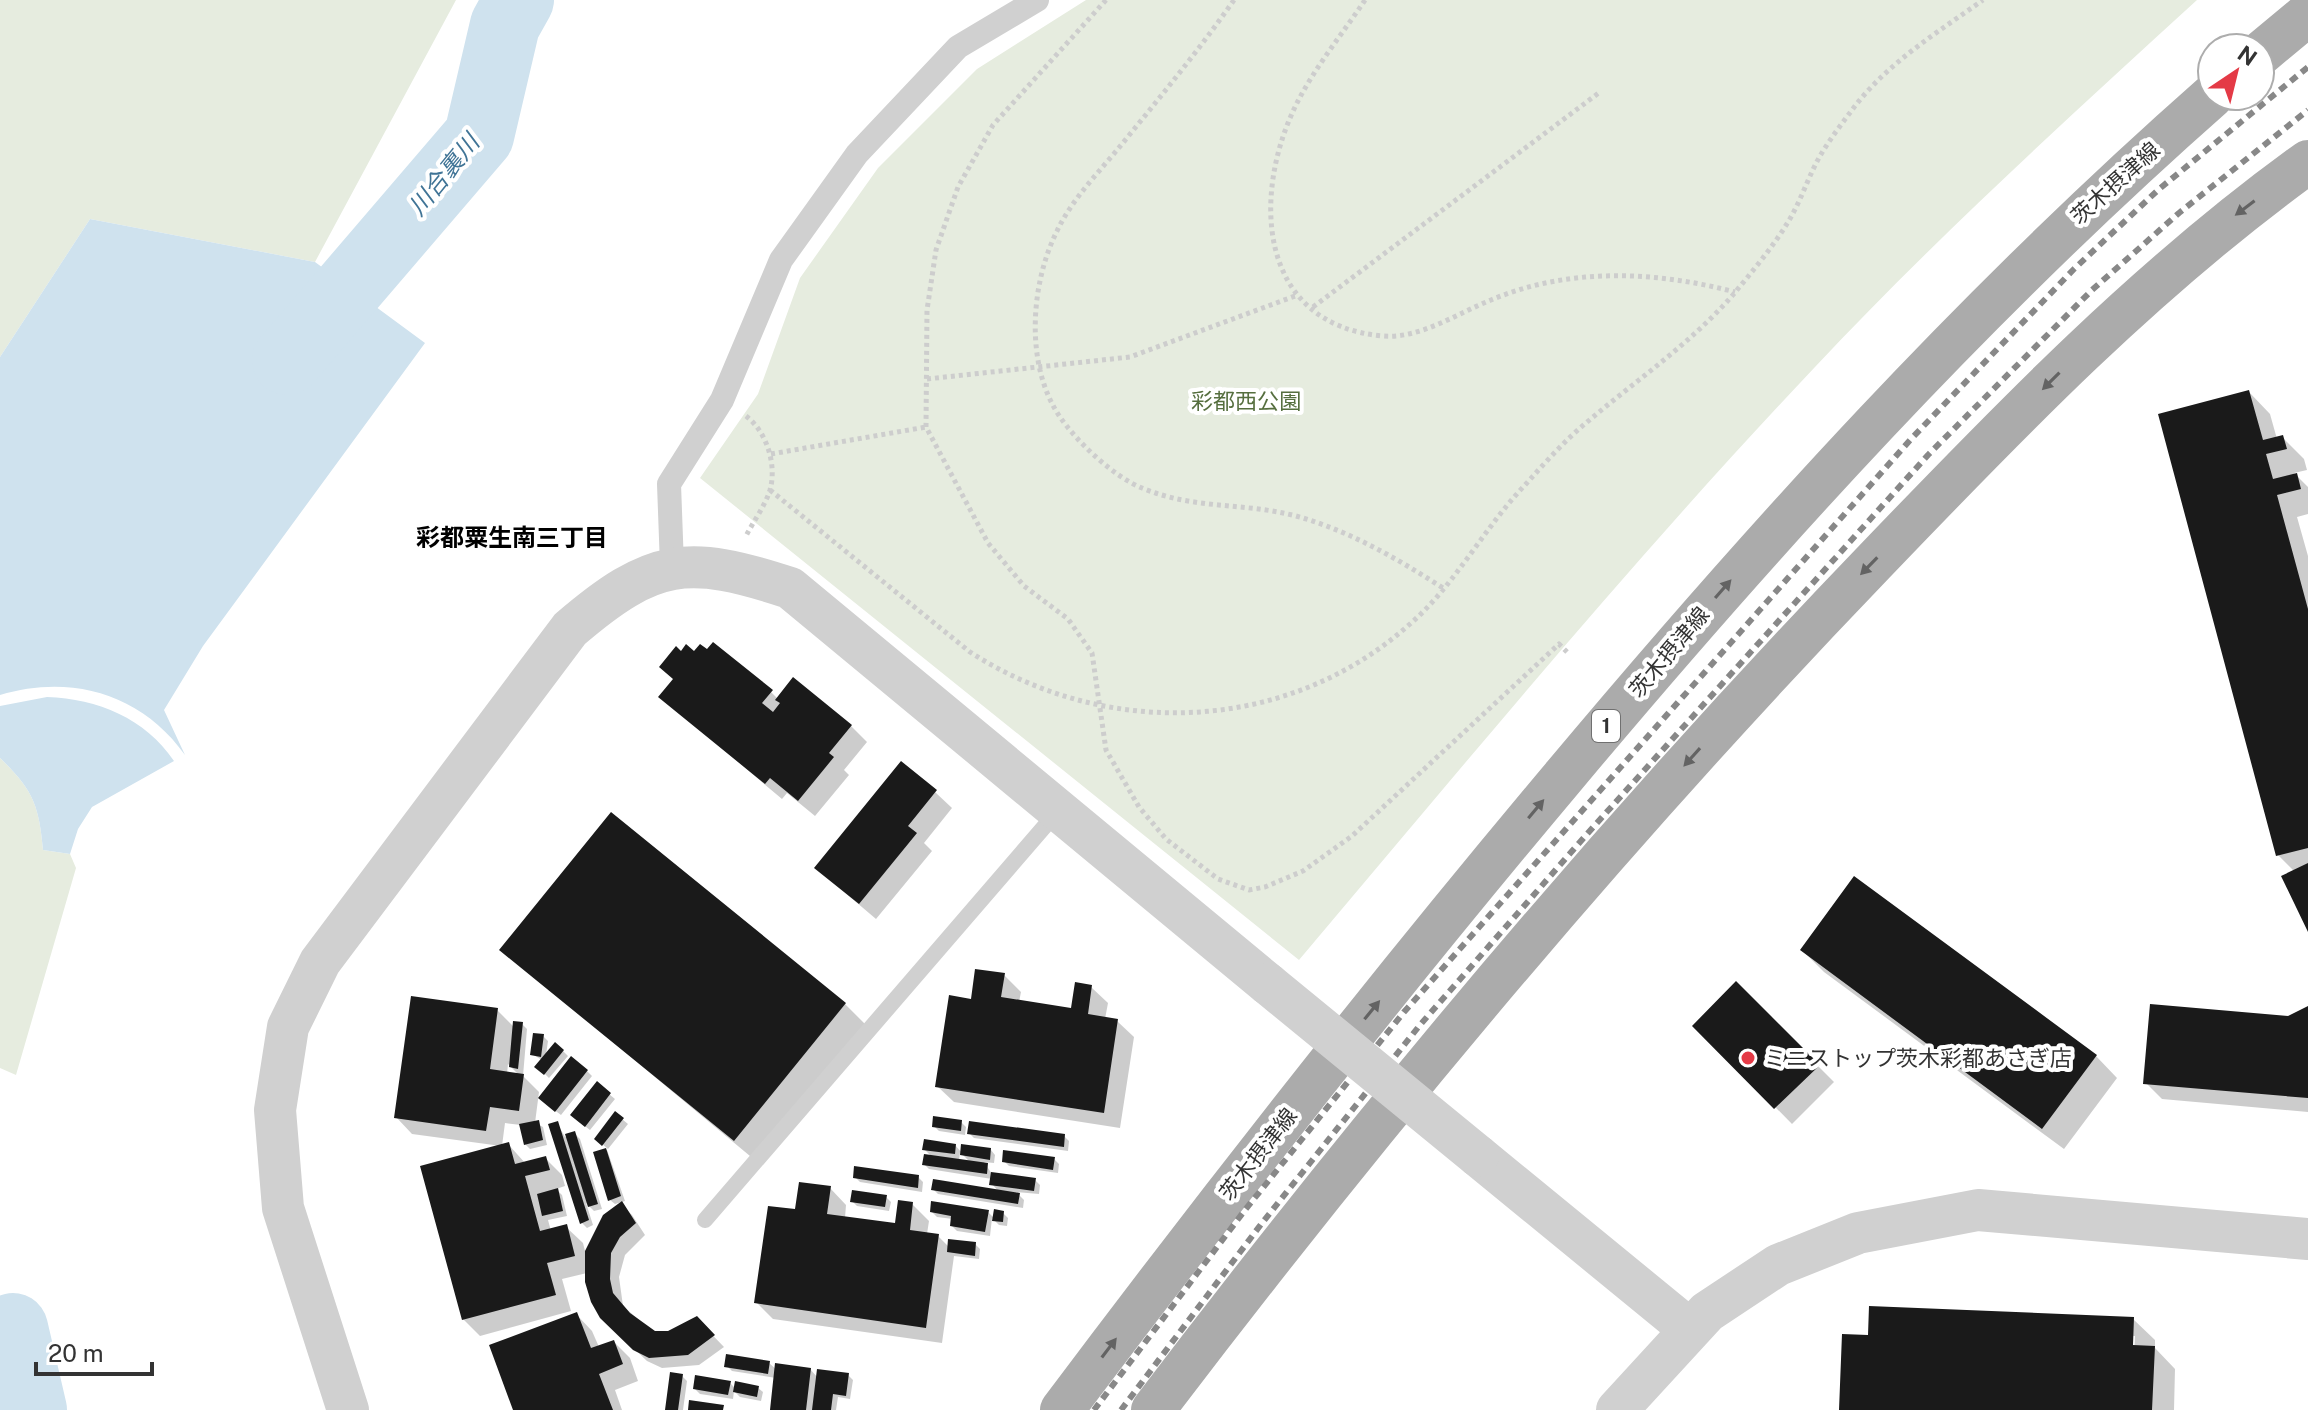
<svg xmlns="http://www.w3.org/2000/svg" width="2308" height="1410" font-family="'Public Sans','Noto Sans JP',sans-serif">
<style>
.green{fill:#e6ecdf}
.water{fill:#cfe2ee}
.shadow{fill:#0003;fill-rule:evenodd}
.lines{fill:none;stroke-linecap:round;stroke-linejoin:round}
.river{stroke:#cfe2ee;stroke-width:70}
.building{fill:#1a1a1a}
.path{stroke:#cdcdcd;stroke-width:5;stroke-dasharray:4 4;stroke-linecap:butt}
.service{stroke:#d0d0d0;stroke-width:16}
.pedestrian{stroke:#d0d0d0;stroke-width:24}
.tertiary{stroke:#d0d0d0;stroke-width:42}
.primary{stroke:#ababab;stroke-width:44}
.rail{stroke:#888;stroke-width:6;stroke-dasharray:8 6;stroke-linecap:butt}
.tertiary-bridge{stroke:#d0d0d0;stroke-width:42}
.oneway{fill:#636363}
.poi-dot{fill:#e43a46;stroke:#fff;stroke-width:3}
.labels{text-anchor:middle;stroke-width:8;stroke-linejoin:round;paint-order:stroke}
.shield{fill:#fff;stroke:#707070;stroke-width:2}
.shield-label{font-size:20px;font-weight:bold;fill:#333}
.street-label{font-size:22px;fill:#333;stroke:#fff}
.park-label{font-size:22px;fill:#566f3f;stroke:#fff}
.poi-label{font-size:22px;fill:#333;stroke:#fff;text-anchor:start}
.water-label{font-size:24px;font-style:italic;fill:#407496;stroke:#fff}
.neighbourhood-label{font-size:24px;font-weight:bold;fill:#000;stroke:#fff}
</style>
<rect width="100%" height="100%" fill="#fff"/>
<path class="green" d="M0 0H456L315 262 90 219 0 357Z
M1086 0H2197C2067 119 1936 238 1815 367 1635 557 1468 760 1299 960L700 478 758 394 800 278 878 168 977 69Z
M0 758C33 790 39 805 43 850L70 854 76 868 16 1075 0 1068Z"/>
<path class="water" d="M90 219 315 262 425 343 203 646 164 710 185 755C141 693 70 674 0 695V357Z
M47 697C98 699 145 718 174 761L92 807 78 829 70 854 43 850C39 805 33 790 0 758V706Z"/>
<path class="shadow" d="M2249 392 2270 414 2277 439 2282 437 2304 459 2307 470 2294 473 2308 487V514L2297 517 2308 556V928L2295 872 2278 855Z
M682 654H695L771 692 778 699 851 726 867 742 844 770 849 775 815 816 787 793 782 799 661 697 675 680Z
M935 792 952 808 924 843 932 851 876 919 816 868Z
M502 950 845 1004 866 1025 756 1161Z
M1802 950 2096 1056 2117 1078 2064 1149 1824 972Z
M1004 975 1021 992 1019 1002 1073 1011 1091 987 1108 1003 1105 1019 1117 1021 1134 1037 1120 1128 954 1102 937 1086 972 1001Z
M1736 984 1834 1082 1792 1124 1695 1026Z
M2308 1008V1112L2162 1099 2146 1083Z
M497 1010 514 1027 522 1024 527 1029 523 1076 539 1092 535 1123 543 1127 547 1145 530 1149 525 1144 521 1125 505 1123 502 1146 508 1144 526 1164 545 1158 562 1175 565 1186 556 1189 562 1195 567 1216 548 1220 551 1231 566 1227 583 1243 586 1255 621 1204 632 1215 645 1235 625 1255 619 1277 623 1306 654 1333H668L697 1319 724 1347 699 1365 662 1368 647 1361 601 1317 587 1273 562 1279 571 1311 480 1336 463 1319 501 1146 412 1134 396 1117ZM508 1064 520 1076 507 1074Z
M543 1036 548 1041 546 1055 563 1051 568 1056 549 1078 537 1066 542 1060 532 1054Z
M587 1071 592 1076 561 1115 545 1103Z
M597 1084 615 1099 590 1130 577 1120Z
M616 1114 628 1124 608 1149 601 1143Z
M961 1122 966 1127 965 1135 939 1131 934 1126Z
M557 1123 565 1137 575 1134 580 1139 602 1209 594 1211 586 1203 593 1225 587 1228 582 1223Z
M969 1133 1064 1136 1069 1141 1068 1151 974 1138Z
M955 1145 962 1153 991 1150 995 1155 994 1163 984 1162 992 1174 1035 1180 1040 1185 1039 1194 1016 1192 1024 1200 1023 1208 938 1194 933 1189 999 1192 992 1184V1179L929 1169 924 1164 932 1157 924 1149ZM960 1152 970 1162 959 1161Z
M607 1150 625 1201 615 1204 610 1200 596 1154Z
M1054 1159 1059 1164 1058 1173 1009 1166 1004 1161Z
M855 1177H918L923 1182 922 1192 860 1182Z
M830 1188 846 1205 845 1218 897 1226 912 1204 929 1221 927 1234 938 1236 949 1247 975 1244 980 1249 979 1259 954 1256 942 1343 773 1319 756 1302 797 1212Z
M886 1197 891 1202 889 1211 857 1206 852 1201Z
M932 1212H988L994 1218 1003 1213 1008 1218 1007 1226 999 1225 992 1218 990 1236 957 1231 952 1226 953 1219 937 1217Z
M576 1314 592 1331 599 1347 614 1342 630 1358 638 1381 615 1390 622 1410H515Z
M2133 1319 2155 1340V1348L2175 1369 2174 1410H1841L1870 1337ZM2131 1336H2135L2134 1356Z
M769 1363 777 1370 810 1369 818 1378 848 1375 853 1380 850 1399 838 1397 836 1410H772L776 1378 732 1371 727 1366Z
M682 1376 687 1381 683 1410H667Z
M730 1383 736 1389 758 1388 763 1392 761 1401 740 1397 734 1391 733 1399 700 1394 695 1389Z"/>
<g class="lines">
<path class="river" d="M287 360 479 136 505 25 519 0
M13 1328 32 1410"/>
</g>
<path class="building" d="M2249 390 2263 440 2283 435 2287 449 2266 454 2273 479 2297 473 2301 489 2277 495 2308 609V848L2276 856 2158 414Z
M713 642 773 690 762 703 773 712 780 703 775 700 793 677 852 725 829 753 834 757 798 801 770 778 765 784 658 697 673 679 659 667 676 646 681 651 686 644 694 651 700 644 707 649Z
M901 761 937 790 908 826 917 833 859 904 814 868Z
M611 812 846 1003 734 1141 499 950Z
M2308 863V932L2281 876Z
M1854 876 2097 1055 2042 1129 1800 950Z
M975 969 1005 973 1001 997 1071 1008 1075 982 1092 985 1088 1014 1118 1019 1104 1113 935 1087 949 995 971 999Z
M1736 981 1820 1065 1774 1109 1692 1026Z
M411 996 498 1008 490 1069 524 1074 519 1111 490 1107 486 1131 394 1118Z
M2150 1004 2288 1016 2308 1006V1098L2143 1084Z
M513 1021 523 1022 518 1069 509 1067Z
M533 1033 544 1034 541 1057 530 1055Z
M555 1042 564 1050 544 1075 534 1067Z
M571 1056 588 1070 555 1112 538 1098Z
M597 1081 611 1093 585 1127 570 1115Z
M615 1111 624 1118 602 1146 594 1139Z
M933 1116 962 1120 961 1131 932 1127Z
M539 1120 543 1140 524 1145 519 1124Z
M558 1121 589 1220 580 1224 548 1124Z
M969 1121 1065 1134 1064 1147 967 1134Z
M575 1131 598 1204 588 1207 565 1134Z
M924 1139 956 1144 955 1154 922 1150Z
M509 1142 515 1164 546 1156 550 1170 525 1176 540 1231 567 1224 575 1256 547 1263 556 1295 462 1320 420 1166Z
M961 1144 991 1148 990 1160 960 1155Z
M606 1148 621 1196 608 1201 593 1152Z
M1003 1150 1055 1157 1053 1170 1002 1162Z
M924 1154 988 1163 987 1174 922 1165Z
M854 1166 919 1175 918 1188 853 1178Z
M991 1172 1036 1178 1034 1191 989 1185Z
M933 1179 1020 1193 1018 1204 931 1190Z
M799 1182 831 1186 827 1214 895 1223 898 1200 913 1202 910 1230 939 1234 926 1328 754 1303 768 1206 795 1209Z
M558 1188 563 1211 542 1216 537 1194Z
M852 1190 887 1195 885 1207 850 1202Z
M622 1201 636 1223 620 1237 611 1253 610 1279 613 1293 630 1313 655 1331H668L697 1316 715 1335 688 1355 649 1358 633 1350 600 1318 591 1302 585 1282V1251L603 1215Z
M931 1201 989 1210 985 1232 950 1226 951 1216 930 1212Z
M994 1209 1004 1211 1003 1222 992 1221Z
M948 1239 976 1242 975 1256 947 1252Z
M1869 1306 2134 1317 2133 1345 2155 1346 2152 1410H1839L1842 1334 1868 1335Z
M577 1312 591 1348 614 1340 623 1364 599 1374 613 1410H513L489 1345Z
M726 1354 770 1361 768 1374 724 1367Z
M775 1363 811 1368 806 1410H770Z
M817 1369 849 1373 846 1396 833 1394 831 1410H812Z
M670 1372 683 1374 678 1410H665Z
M695 1375 731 1381 728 1395 693 1389Z
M735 1381 759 1386 757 1397 733 1392Z
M689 1400 724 1405 723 1410H688Z"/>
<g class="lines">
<path class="path" d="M1106 0 993 125 958 187 936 250 927 310 926 427 988 543 1024 586 1068 619 1092 653 1106 750 1139 807 1166 839 1218 879 1249 890 1265 887 1303 871 1352 836 1559 644 1569 654
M1234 0C1199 50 1161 96 1122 144 1100 171 1072 199 1057 231 1030 285 1025 366 1060 417 1077 442 1114 477 1142 488 1195 510 1243 502 1296 516 1350 531 1396 558 1443 588
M1365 0C1343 33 1316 66 1298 101 1251 192 1256 325 1383 336 1420 339 1458 313 1491 300 1569 267 1655 271 1735 292
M1313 307 1600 92
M927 379 1130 357 1295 296
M746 416C767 432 777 465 770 490 765 506 753 522 746 536
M771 454 926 427
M770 490 970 652C1106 740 1287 734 1410 624 1455 585 1484 528 1525 485 1544 464 1564 441 1586 423 1635 381 1689 345 1732 296 1751 273 1773 247 1788 222 1801 201 1808 177 1820 156 1830 139 1843 122 1855 106 1889 62 1938 32 1983 0"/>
<path class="service" d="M705 1220 1057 812"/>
<path class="pedestrian" d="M672 566 669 484 722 400 781 260 857 154 958 47 1037 0"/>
<path class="tertiary" d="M1478 1156 1688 1328
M348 1410 283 1208 275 1110 288 1027 320 962 570 629C653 558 687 554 790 588L1268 984
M1617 1410 1707 1312 1778 1265 1858 1233 1978 1210 2308 1239"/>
<path class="primary" d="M2260 54 2308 14
M1062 1410C1224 1194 1390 983 1564 776 1766 535 1976 304 2212 96
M1153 1410C1378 1114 1616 830 1874 562 2011 419 2147 278 2308 162"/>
<path class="rail" d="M1094 1410 1245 1210 1404 1012 1911 439 2074 269 2158 190 2308 67
M1121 1410 1262 1223 1420 1025 1587 834 1928 455 2092 290 2179 213 2308 110"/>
<path class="tertiary-bridge" d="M1268 984 1478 1156"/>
</g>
<defs><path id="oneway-solid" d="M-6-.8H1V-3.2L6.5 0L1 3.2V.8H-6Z" transform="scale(2)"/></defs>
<g class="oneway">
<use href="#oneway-solid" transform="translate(2245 208) rotate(143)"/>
<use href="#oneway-solid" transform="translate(2051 381) rotate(135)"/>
<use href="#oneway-solid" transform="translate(1869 566) rotate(134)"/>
<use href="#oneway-solid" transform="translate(1723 589) rotate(-49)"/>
<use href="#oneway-solid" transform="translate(1692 757) rotate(132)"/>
<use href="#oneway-solid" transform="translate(1536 809) rotate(-50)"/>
<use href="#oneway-solid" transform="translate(1372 1010) rotate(-51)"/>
<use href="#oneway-solid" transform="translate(1109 1348) rotate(-53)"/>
</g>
<circle class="poi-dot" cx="1748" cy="1058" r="8"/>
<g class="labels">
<rect class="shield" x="1592" y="710" width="28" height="32" rx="6"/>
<g class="shield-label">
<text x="1606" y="733">1</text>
</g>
<g class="street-label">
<text transform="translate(2115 183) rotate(-42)" y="8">茨木摂津線</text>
<text transform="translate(1669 652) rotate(-50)" y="8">茨木摂津線</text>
<text transform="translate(1258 1154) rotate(-52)" y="8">茨木摂津線</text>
</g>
<g class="park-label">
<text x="1246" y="409">彩都西公園</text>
</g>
<g class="poi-label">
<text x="1764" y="1066">ミニストップ茨木彩都あさぎ店</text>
</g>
<g class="water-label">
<text transform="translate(444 175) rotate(-51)" y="8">川合裏川</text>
</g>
<g class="neighbourhood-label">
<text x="512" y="546">彩都粟生南三丁目</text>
</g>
</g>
<g transform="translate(2236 72) rotate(35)"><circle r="38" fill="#ffffff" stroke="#adadad" stroke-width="2"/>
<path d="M0-6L14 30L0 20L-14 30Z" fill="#e43a46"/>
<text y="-12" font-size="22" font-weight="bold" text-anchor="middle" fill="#333333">N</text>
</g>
<path d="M36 1362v12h116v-12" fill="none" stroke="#333333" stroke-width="4"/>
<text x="48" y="1362" font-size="24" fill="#333333" stroke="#ffffff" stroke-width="6" paint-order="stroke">20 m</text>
</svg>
